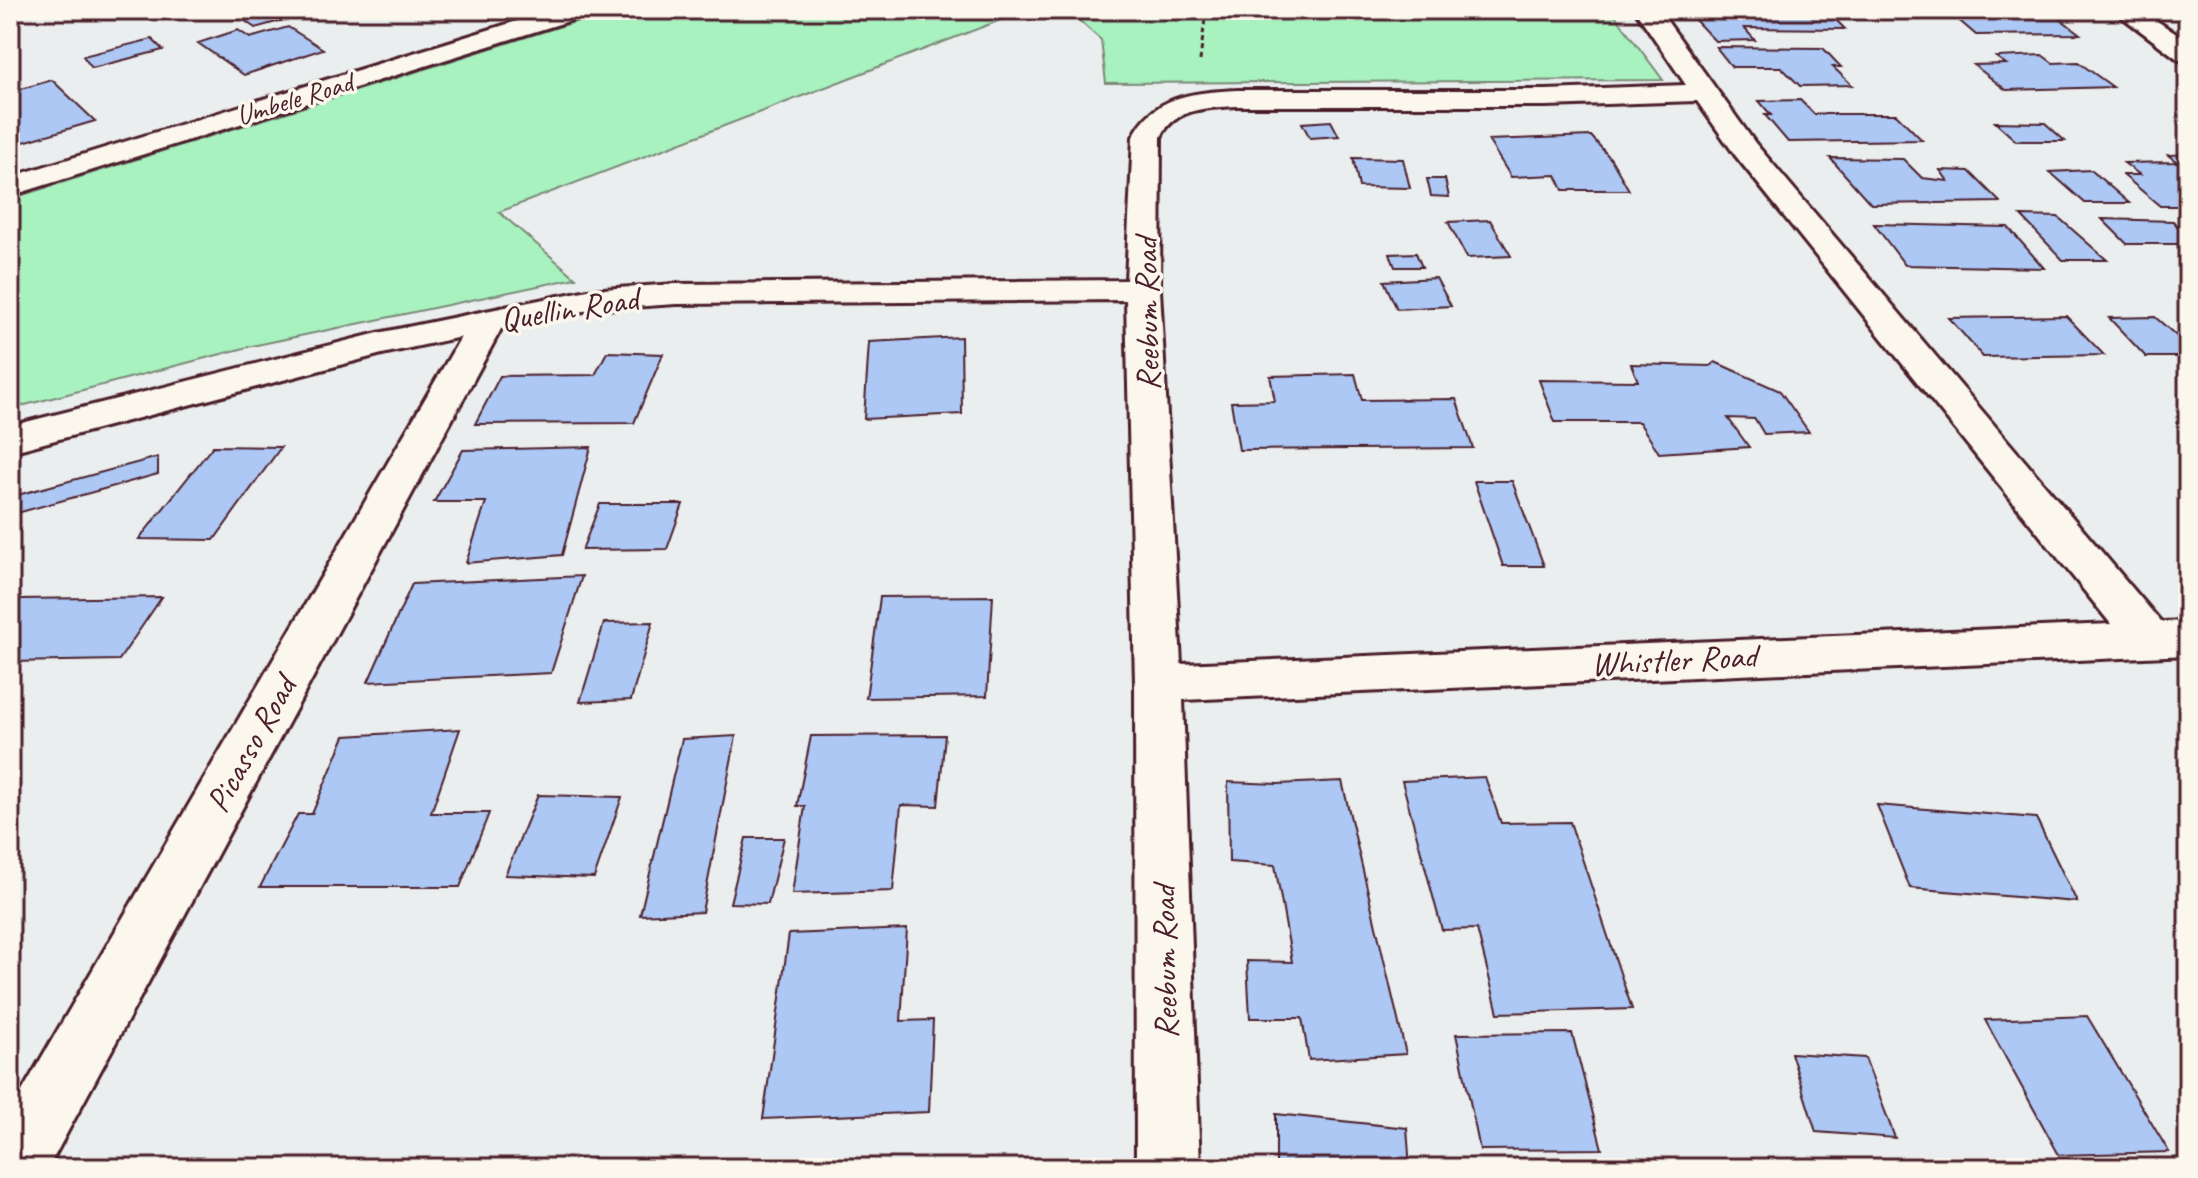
<svg xmlns="http://www.w3.org/2000/svg" width="2198" height="1178" font-family="Caveat,sans-serif">
<style>
.green{fill:#a8f2c0;stroke:#798876;stroke-width:2}
.building{fill:#adc8f5;stroke:#4a1f2b;stroke-width:2}
.lines{fill:none;stroke-linecap:round;stroke-linejoin:round}
.street-casing{stroke:#4a1f2b;stroke-width:6}
.path{stroke:#4a1f2b;stroke-width:3;stroke-dasharray:5 4;stroke-linecap:butt}
.street{fill:#fbf7ec;fill-rule:evenodd}
.labels{text-anchor:middle;stroke-width:7;stroke-linejoin:round;paint-order:stroke}
.far-street-label{font-size:28px;fill:#4a1f2b;stroke:#fbf7ec}
.street-label{font-size:34px;fill:#4a1f2b;stroke:#fbf7ec}
</style>
<rect width="100%" height="100%" fill="#ebeeee"/>
<filter id="ink" filterUnits="userSpaceOnUse"><feTurbulence type="fractalNoise" baseFrequency=".0125" numOctaves="2"/><feDisplacementMap in="SourceGraphic" scale="16" xChannelSelector="R" yChannelSelector="G"/><feConvolveMatrix kernelMatrix="1 2 1 2 8 2 1 2 1" color-interpolation-filters="sRGB"/></filter>
<g filter="url(#ink)">
<path class="green" d="M613 10H1027L499 212 576 278 252 346 10 409V199Z
M1067 10H1611L1663 80 1106 83 1101 40Z"/>
<path class="building" d="M244 10H275L287 19 255 28 234 13Z
M1709 10H1826L1845 29 1744 28 1755 40 1715 41 1693 18H1715Z
M1947 10H2049L2080 34 1976 35Z
M288 27 323 49 244 75 198 43 238 30 250 38Z
M152 39 163 50 92 68 83 56Z
M1716 47 1823 48 1841 67H1833L1852 85 1800 86 1781 67H1732Z
M2042 55 2053 63 2078 62 2113 87 2006 90 1974 65 2006 64 1996 57Z
M52 80 95 121 10 146V92Z
M1800 100 1814 114H1896L1922 140 1788 142 1765 115H1771L1759 101Z
M1331 121 1339 136 1310 138 1302 123Z
M1995 122 2045 123 2065 141H2016Z
M1591 136 1611 159 1629 190H1563L1556 175 1511 177 1488 140Z
M2188 154V206H2160L2123 175H2140L2124 163 2177 162 2168 155Z
M1353 158 1403 159 1410 188 1359 187Z
M1830 158 1903 159 1922 178 1948 181 1940 170 1969 171 2000 202 1871 204Z
M2091 170 2129 203H2085L2050 172Z
M1427 179H1445L1449 197 1431 196Z
M2021 216 2058 217 2107 260H2063Z
M2102 219 2173 221 2188 238V244H2127Z
M1490 220 1511 256 1467 258 1448 222Z
M1874 224 2008 227 2044 268 1905 265Z
M1416 253 1422 267H1395L1390 254Z
M1436 278 1451 306 1397 309 1384 281Z
M2066 316 2104 355 1983 357 1949 318Z
M2155 317 2188 346V357H2146L2109 318Z
M961 337 962 414 864 419 869 342Z
M607 352 663 354 634 423 475 424 500 376 595 375Z
M1715 362 1780 391 1809 432 1764 434 1755 419 1728 418 1749 447 1659 453 1639 422H1555L1539 380 1638 381 1631 364 1710 366Z
M1355 374 1362 400 1456 399 1473 448 1239 450 1231 402 1275 401 1270 376Z
M213 446 281 447 214 540 139 539Z
M591 447 562 555 466 563 486 502H434L463 450Z
M158 457V474L10 515V497Z
M1474 481H1512L1544 566H1503Z
M600 504H683L667 549 582 550Z
M582 576 551 673 368 682 412 584Z
M993 596 987 696 866 698 880 597Z
M162 597 119 660 10 662V613L21 599Z
M653 622 631 700 580 702 604 623Z
M460 729 431 813H489L460 887H260L298 814H312L345 736Z
M945 735 938 806 901 805 893 891 792 894 805 806H797L811 736Z
M736 736 702 912 640 915 682 739Z
M1485 777 1501 823 1570 822 1632 1009 1498 1013 1477 929 1442 930 1402 781Z
M1342 781 1406 1054 1309 1060 1302 1018H1250L1247 961 1292 962 1275 865 1229 862 1228 782 1278 784Z
M538 795 622 797 594 878 505 875Z
M1877 805 2036 818 2077 902 1910 888Z
M746 838H784L768 904 730 903Z
M907 929 901 1021 933 1020 929 1112 763 1119 789 934Z
M2087 1016 2169 1152 2059 1155 1985 1020Z
M1572 1033 1602 1149 1480 1150 1456 1034Z
M1791 1053 1865 1058 1895 1138 1816 1132Z
M1276 1114 1407 1128 1410 1168H1276Z"/>
<g class="lines">
<defs>
<path id="street" d="M553 10H591L588 15 10 196V177Z
M1635 10H1659L1755 143 2161 622 2188 621V655L1183 700 1200 1168H1136L1135 683 1126 300 676 304 588 310 501 329 48 1168H10V1112L461 337 382 354 10 452V426L378 333 588 290 676 284 1126 280 1133 137C1154 94 1194 93 1237 90H1546L1686 85ZM1697 101 1735 155 2111 624 1181 664 1160 290 1161 137C1175 107 1208 108 1237 106H1546Z
M2113 10H2141L2188 42V62L2179 60Z"/>
</defs>
<use href="#street" class="street-casing"/>
<path class="path" d="M1200 61 1206 10"/>
<use href="#street" class="street"/>
</g>
</g>
<g class="labels">
<g class="far-street-label">
<text transform="translate(294 98) rotate(-17)" y="10">Umbele Road</text>
</g>
<g class="street-label">
<text transform="translate(569 308) rotate(-9)" y="12">Quellin Road</text>
<text transform="translate(1146 314) rotate(-91)" y="12">Reebum Road</text>
<text transform="translate(1674 659) rotate(-3)" y="12">Whistler Road</text>
<text transform="translate(250 744) rotate(-61)" y="12">Picasso Road</text>
<text transform="translate(1164 962) rotate(-91)" y="12">Reebum Road</text>
</g>
</g>
<rect width="2198" height="1178" fill="none" stroke="#fbf7ec" stroke-width="40"/>
<rect x="20" y="20" width="2158" height="1138" fill="none" stroke="#4a1f2b" stroke-width="3" filter="url(#ink)"/>
</svg>
